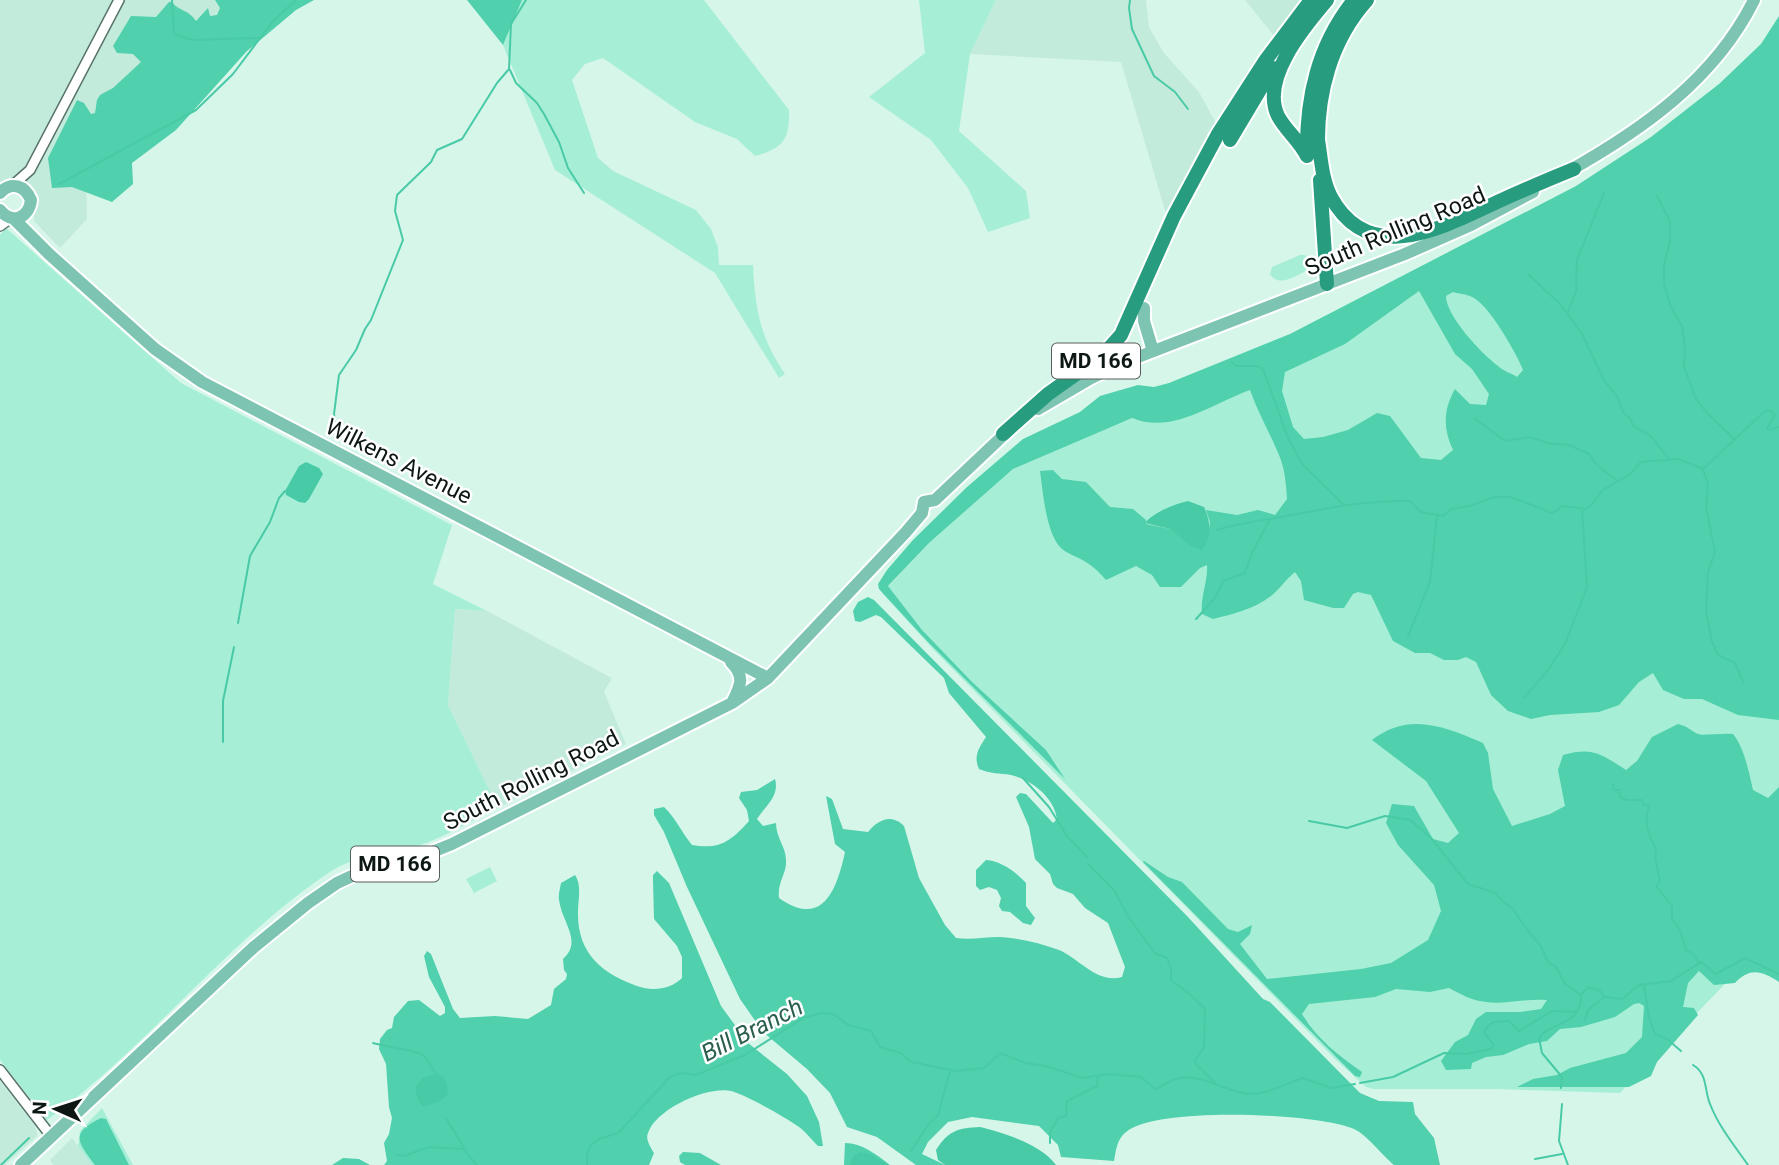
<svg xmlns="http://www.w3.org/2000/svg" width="1779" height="1165" font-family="Roboto,sans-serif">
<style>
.built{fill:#c3ebdc}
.green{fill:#a6efd6}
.forest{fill:#50d0ac;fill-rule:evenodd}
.water{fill:#49caa6}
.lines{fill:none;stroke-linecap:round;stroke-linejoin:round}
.stream{stroke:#49caa6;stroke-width:2}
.minor-casing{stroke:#58746a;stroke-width:12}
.major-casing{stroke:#fff;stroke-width:16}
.highway-casing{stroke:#fff;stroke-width:18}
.minor{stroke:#fff;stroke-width:9}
.major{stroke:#7dc4b2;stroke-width:12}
.highway{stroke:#279c7e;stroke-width:14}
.labels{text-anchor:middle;stroke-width:5;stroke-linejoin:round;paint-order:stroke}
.shield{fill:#fff;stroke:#565d5b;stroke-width:2}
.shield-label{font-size:21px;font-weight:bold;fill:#0d1815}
.street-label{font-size:23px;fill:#0d1815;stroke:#fff}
.water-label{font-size:24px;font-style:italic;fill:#2a5e4e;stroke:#fff}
</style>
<rect width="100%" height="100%" fill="#d7f6ea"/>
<path class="built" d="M0 0H279L86 171 87 219 60 248 34 221 33 190 17 176 7 182H0Z
M996 0H1146L1149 27 1164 53 1199 92 1217 125 1167 217 1121 62 970 54Z
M1245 0H1303L1275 37Z
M455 609 487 611 612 678 604 692 626 744 498 808 448 705Z
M0 1081 35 1126 37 1132V1136L5 1165H0Z
M72 1138 92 1165H53L50 1160Z"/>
<path class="green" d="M522 0H704L789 110C790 140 783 148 755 156L737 139 695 122 603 58 585 64 572 80 598 158 613 171 696 210 711 229 718 247 719 265H753C755 308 760 338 785 374L779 378 715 273 555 170 503 45Z
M919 0H996L970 54 959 131 1026 191 1030 218 988 232 968 188 931 140 869 97 925 53Z
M1779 71V970L1748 960 1620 1093 1497 1089H1373L1366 1087 1334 1058 932 648 882 593 929 543 1013 469 1117 424 1132 418 1139 421 1419 291 1446 300V296Z
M6 228 181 383 452 525 433 584 487 611 455 609 448 705 498 808C474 819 451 834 426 843 396 854 358 853 330 872 225 942 149 1047 47 1120L0 1060V235Z
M1300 255H1305L1310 262 1307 271C1294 276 1279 288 1270 274L1272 267Z
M490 867 497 881 474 893 466 879Z
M102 1108 133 1165H92L78 1146 80 1131Z"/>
<path class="forest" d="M215 0H314L296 10 247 51 176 130 132 163 133 184 112 202 72 187 52 188 48 158 77 100 84 103 91 114 95 113 97 100 100 95 113 88 141 62 133 54 117 53 113 46 131 16 156 17 169 2H172C178 11 188 9 196 21L208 8 210 16 217 15 220 8Z
M467 0H522L503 45Z
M1779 16V720L1738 715 1702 699H1684L1663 690 1653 673 1639 682 1619 705 1599 712 1550 715 1531 719 1508 711 1491 695 1476 662 1466 657 1458 660H1444L1430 653H1415L1393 641 1371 595 1358 592 1353 594 1344 608H1333L1304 600 1301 581 1295 572C1286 579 1280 589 1271 596 1254 609 1233 614 1213 619L1202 614C1200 597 1208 582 1207 565L1200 568 1181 587H1160L1152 575 1136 566 1106 580C1100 573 1094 567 1086 562 1078 557 1068 554 1062 549 1046 535 1043 492 1040 471L1053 470 1062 479 1086 482 1110 507 1133 509 1146 520V524L1170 529 1176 533 1209 529 1210 522 1206 510 1237 515 1258 510 1275 515 1287 499C1286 484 1285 469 1279 455 1270 433 1258 413 1250 390 1213 403 1172 435 1132 418L1013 469 929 543 888 586 922 630 972 682 1046 750 1065 779 928 642 879 589 878 584 887 570 913 540 967 487 1023 439 1080 412 1100 396 1138 385 1154 387 1169 383 1290 334 1576 186 1651 137 1719 84 1761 44ZM1419 291 1455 354 1472 369 1489 394 1486 405 1470 404 1455 389C1443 410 1443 429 1453 450L1441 460 1421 458 1390 416 1377 413 1348 430 1323 437 1304 439 1293 427 1282 391 1285 372 1345 344ZM1453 292C1459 294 1468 294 1474 298 1489 306 1516 352 1523 370L1517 377C1511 373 1503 371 1498 366 1481 353 1446 316 1446 296Z
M868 597 874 600 1188 917 1263 999 1270 1002 1360 1093 1379 1101 1413 1102 1415 1114 1434 1138 1440 1165H1394C1383 1156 1366 1134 1354 1129 1316 1113 1157 1106 1126 1132 1117 1139 1116 1150 1114 1161L1061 1157 1058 1145 1039 1126 972 1117 948 1122 928 1142 922 1154 945 1165H916L877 1137 847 1127 830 1093 807 1069 763 1032 740 999 687 887 664 832 654 815V809L664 807C675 817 682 833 692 845 720 850 731 841 749 821L747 810 739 798 741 792 757 790 775 779C780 796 765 806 757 819L763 826 776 823C776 838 786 847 786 860 787 874 777 882 779 898 823 929 837 889 845 852L835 844 826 796 832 799 843 829 868 832C878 820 891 813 904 826L919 878 945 925 956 938C971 940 985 937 1000 937 1019 938 1040 943 1059 950 1080 959 1097 984 1122 977L1125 967 1108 923 1085 908 1073 894 1057 888 1053 884 1050 874 1035 859 1029 827 1016 797 1020 793 1026 794 1053 823 1057 819C1054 797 1032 780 1011 775 1000 773 990 774 979 769 973 756 979 748 986 737L949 693 944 678 881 617 876 615 860 622 855 621 853 611 858 602Z
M1678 724C1690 727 1689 730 1698 734 1702 736 1724 733 1733 734 1744 747 1749 772 1753 790L1768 798 1779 787V982C1762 971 1750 967 1735 983L1714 985 1699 971 1688 983 1683 1007 1694 1008 1698 1015 1657 1062 1651 1076 1629 1087H1517L1533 1079 1557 1075 1570 1068 1626 1053 1642 1037 1644 1006 1639 1003 1634 1004 1615 1017 1581 1027 1560 1029 1547 1041 1529 1044 1503 1055 1486 1057 1472 1063 1471 1069 1446 1070 1441 1061 1455 1042 1468 1035 1476 1019 1486 1012H1520L1541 1009 1547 1000C1527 998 1503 1005 1486 1002 1473 1001 1460 994 1449 988L1430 992 1396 989 1375 997 1309 1004 1302 1014C1317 1039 1339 1056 1362 1072L1360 1077 1355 1076 1143 862 1144 861 1168 877 1182 882 1228 929 1238 932 1252 925 1250 934 1240 944 1267 979 1361 969 1391 963 1428 940 1441 911 1434 885 1398 845 1386 823 1392 804 1414 806 1433 839 1448 843 1459 833 1426 781 1372 740C1409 711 1446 727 1483 743L1488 753 1493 789 1512 826 1550 814 1565 806 1558 770 1563 755C1594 746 1602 755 1626 770L1637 761 1652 737Z
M986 860C1001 861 1016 872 1026 883V906L1035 918 1031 925 1023 923 1010 912 1002 911 999 906 1001 898 997 890 989 887 980 890 976 886V870Z
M657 871 669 883 721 1006 748 1043 787 1074 807 1096 819 1122 823 1146H818C812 1140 806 1132 799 1127 787 1118 744 1094 731 1091 707 1086 656 1109 648 1133 645 1139 651 1148 654 1153L649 1165H384L387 1161 384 1143 389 1134 392 1118 389 1107 386 1064 379 1049 380 1039 387 1030 392 1028 394 1017 408 1001 419 1000 440 1016 445 1013V1007L429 977 424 956 427 951 431 954 453 1009 460 1018 495 1016 528 1019 551 1005 554 989 566 979 567 974 564 970 563 959C583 941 562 923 559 900 558 895 560 889 561 883L575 875C582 885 578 900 578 912 577 953 602 974 637 986 653 992 671 989 682 978V957L677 946 654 919 653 880V875Z
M101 1118 106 1119 129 1165H95C77 1141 70 1133 101 1118Z
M845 1143C862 1143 877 1155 890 1165H844Z
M683 1152 700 1153 721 1165H685L680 1162 679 1156Z
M343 1158 359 1159 370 1165H332Z"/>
<path class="water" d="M306 462 319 468 323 474 309 499 305 503 299 502 286 495 285 491 299 466Z
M1188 501 1204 507C1211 521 1212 538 1202 550L1191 546 1170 529 1145 523C1153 513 1174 504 1188 501Z
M436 1074C446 1076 448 1085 448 1094L440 1101 423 1107 418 1100 415 1088 422 1078Z
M980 1127C1004 1133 1041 1144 1056 1165H945L938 1160 936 1150C949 1130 958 1128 980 1127Z
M860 1152 870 1154 889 1165H850L854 1155Z"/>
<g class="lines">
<path class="stream" d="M172 0 174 34 192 40 258 38
M1130 0 1129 8 1132 29 1154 76 1175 92 1188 109
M510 70 516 83 537 103 544 114 559 142 568 168 584 193
M59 184 196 110 233 74 273 21 296 0
M1657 196 1670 221V241L1664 265V284L1670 305 1682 326 1685 350 1684 367 1696 399 1708 414 1734 439
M1528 274 1560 304 1581 332 1605 382 1617 396 1624 414 1630 418 1633 426 1651 436 1669 459
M1568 312 1576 291 1577 260 1604 193
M1232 362 1236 366H1257L1263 369 1288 438 1302 464 1343 504
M1474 418 1505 441 1530 437 1547 443 1569 445 1589 454 1597 465 1616 480
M336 427 334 414 339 375 356 350 365 329 371 320 403 240 395 211 397 195 431 162 437 150 462 139 497 83 509 69 511 24 526 0
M1703 469 1766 410 1771 411 1775 415 1767 429 1769 430 1779 427
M1703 470 1708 484 1706 507 1715 552 1708 572 1706 612 1712 641 1718 655 1735 663 1743 682
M1217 530C1238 523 1259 521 1281 517 1324 509 1365 500 1410 501L1421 512 1443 516 1451 509 1470 506 1494 497H1511L1552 513 1563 506 1586 509 1592 504 1603 490 1630 474 1641 462 1679 459 1703 469
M1196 619 1215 598 1223 581 1245 573 1252 553 1270 519
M238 623 250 556 270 522 279 498 285 491
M1408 636 1430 582 1437 516
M1524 698 1548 670 1565 644 1587 587 1582 509
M223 742V701L234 647
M1023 778 1049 807 1067 836 1087 857
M1613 784 1614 790H1619L1620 797 1627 800H1642L1644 805 1649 806C1643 822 1648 836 1656 849L1655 858 1660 881 1656 886 1672 906V919L1680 930 1686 950 1693 954 1699 963
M1309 821 1347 828 1385 816 1410 820 1431 838 1468 884 1496 893 1502 901 1513 909 1525 927 1541 946 1548 962 1556 967 1565 984 1581 995
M1088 864 1114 890 1129 918 1155 953 1167 958 1171 968V980C1184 989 1194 997 1205 1009L1204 1047 1194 1062 1215 1083
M1644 985 1649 1018 1655 1034 1667 1039 1681 1051
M1585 1020 1588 1010 1604 997
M373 1043C383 1046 418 1051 423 1055 428 1060 432 1068 436 1074
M1693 1065C1708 1074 1704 1090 1710 1104 1719 1127 1734 1145 1748 1165
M1360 1083 1393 1077 1444 1053 1465 1054 1491 1049 1494 1045 1484 1033C1489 1021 1496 1021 1509 1021L1519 1031 1552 1011 1577 1012
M1561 1088 1562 1077 1542 1053 1539 1038C1550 1021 1582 1027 1581 995L1588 987 1600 991 1605 997 1622 999 1639 985 1671 981 1701 962 1716 974 1745 958 1779 974
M1562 1104 1559 1141 1568 1165
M446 1118 468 1155 477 1165
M1050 1143V1132L1058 1118 1066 1116 1067 1101 1097 1086 1098 1077
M911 1151 928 1125 938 1115 950 1071
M396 1155 404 1156 429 1147 465 1149
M1535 1159 1562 1154
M1 1165 29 1138
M587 1165V1154L591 1145 599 1139 618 1133 670 1077 681 1073 696 1075 745 1055 805 1017 823 1013 833 1014 848 1025 871 1031 880 1047 901 1053 911 1062 956 1071 984 1068 1000 1053 1025 1063 1046 1066 1083 1078 1107 1074 1141 1077 1155 1089C1163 1086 1172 1079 1180 1078 1203 1074 1228 1093 1250 1094 1269 1094 1286 1083 1303 1078L1331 1088 1355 1084"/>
<defs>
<path id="minor" d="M13 185 30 170 119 0
M0 226 11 218
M0 1070 51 1136"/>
<path id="major" d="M1567 172C1642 130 1715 79 1754 0
M0 193C11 181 25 185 31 200 29 218 12 225 0 210
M13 218 49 254 155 349 202 382 768 678
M1144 308V321L1153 351
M1038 409 1091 378 1120 364 1405 254 1471 225 1533 192
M924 502 935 500 1009 430
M731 662C745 676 741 685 733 701
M21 1165 254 947 308 903 337 883 352 876 415 859 452 844 732 703 768 678 906 532 922 513 924 502"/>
<path id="highway" d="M1230 140 1273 68
M1318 140C1321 158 1322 180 1331 197 1369 267 1442 228 1495 203 1521 191 1547 180 1574 169
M1318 146C1317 93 1331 40 1367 0
M1307 155C1306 97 1318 45 1354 0
M1307 156C1299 140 1286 131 1278 116 1260 79 1304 27 1327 0
M1320 180 1327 284
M1003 434 1048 394 1103 355 1121 335 1174 216 1218 134 1265 61 1311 0"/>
</defs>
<use href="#minor" class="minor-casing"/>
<use href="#major" class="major-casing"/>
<use href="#highway" class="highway-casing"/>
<use href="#minor" class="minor"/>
<use href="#major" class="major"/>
<use href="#highway" class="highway"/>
</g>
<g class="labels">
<g class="shield">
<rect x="1052" y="343.5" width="88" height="35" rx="5"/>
<rect x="351" y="846.5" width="88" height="35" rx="5"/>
</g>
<g class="shield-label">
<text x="1096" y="368">MD 166</text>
<text x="395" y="871">MD 166</text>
</g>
<g class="street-label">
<text transform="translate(1395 231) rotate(-23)" y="8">South Rolling Road</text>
<text transform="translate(399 461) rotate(27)" y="8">Wilkens Avenue</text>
<text transform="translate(531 780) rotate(-27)" y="8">South Rolling Road</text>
</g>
<g class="water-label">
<text transform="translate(752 1030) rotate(-27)" y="8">Bill Branch</text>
</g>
</g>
<g transform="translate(56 1109) rotate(273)" stroke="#ffffff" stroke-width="5" paint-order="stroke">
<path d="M0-5L12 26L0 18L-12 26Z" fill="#0d1815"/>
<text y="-10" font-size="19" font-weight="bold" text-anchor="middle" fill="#0d1815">N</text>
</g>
</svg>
